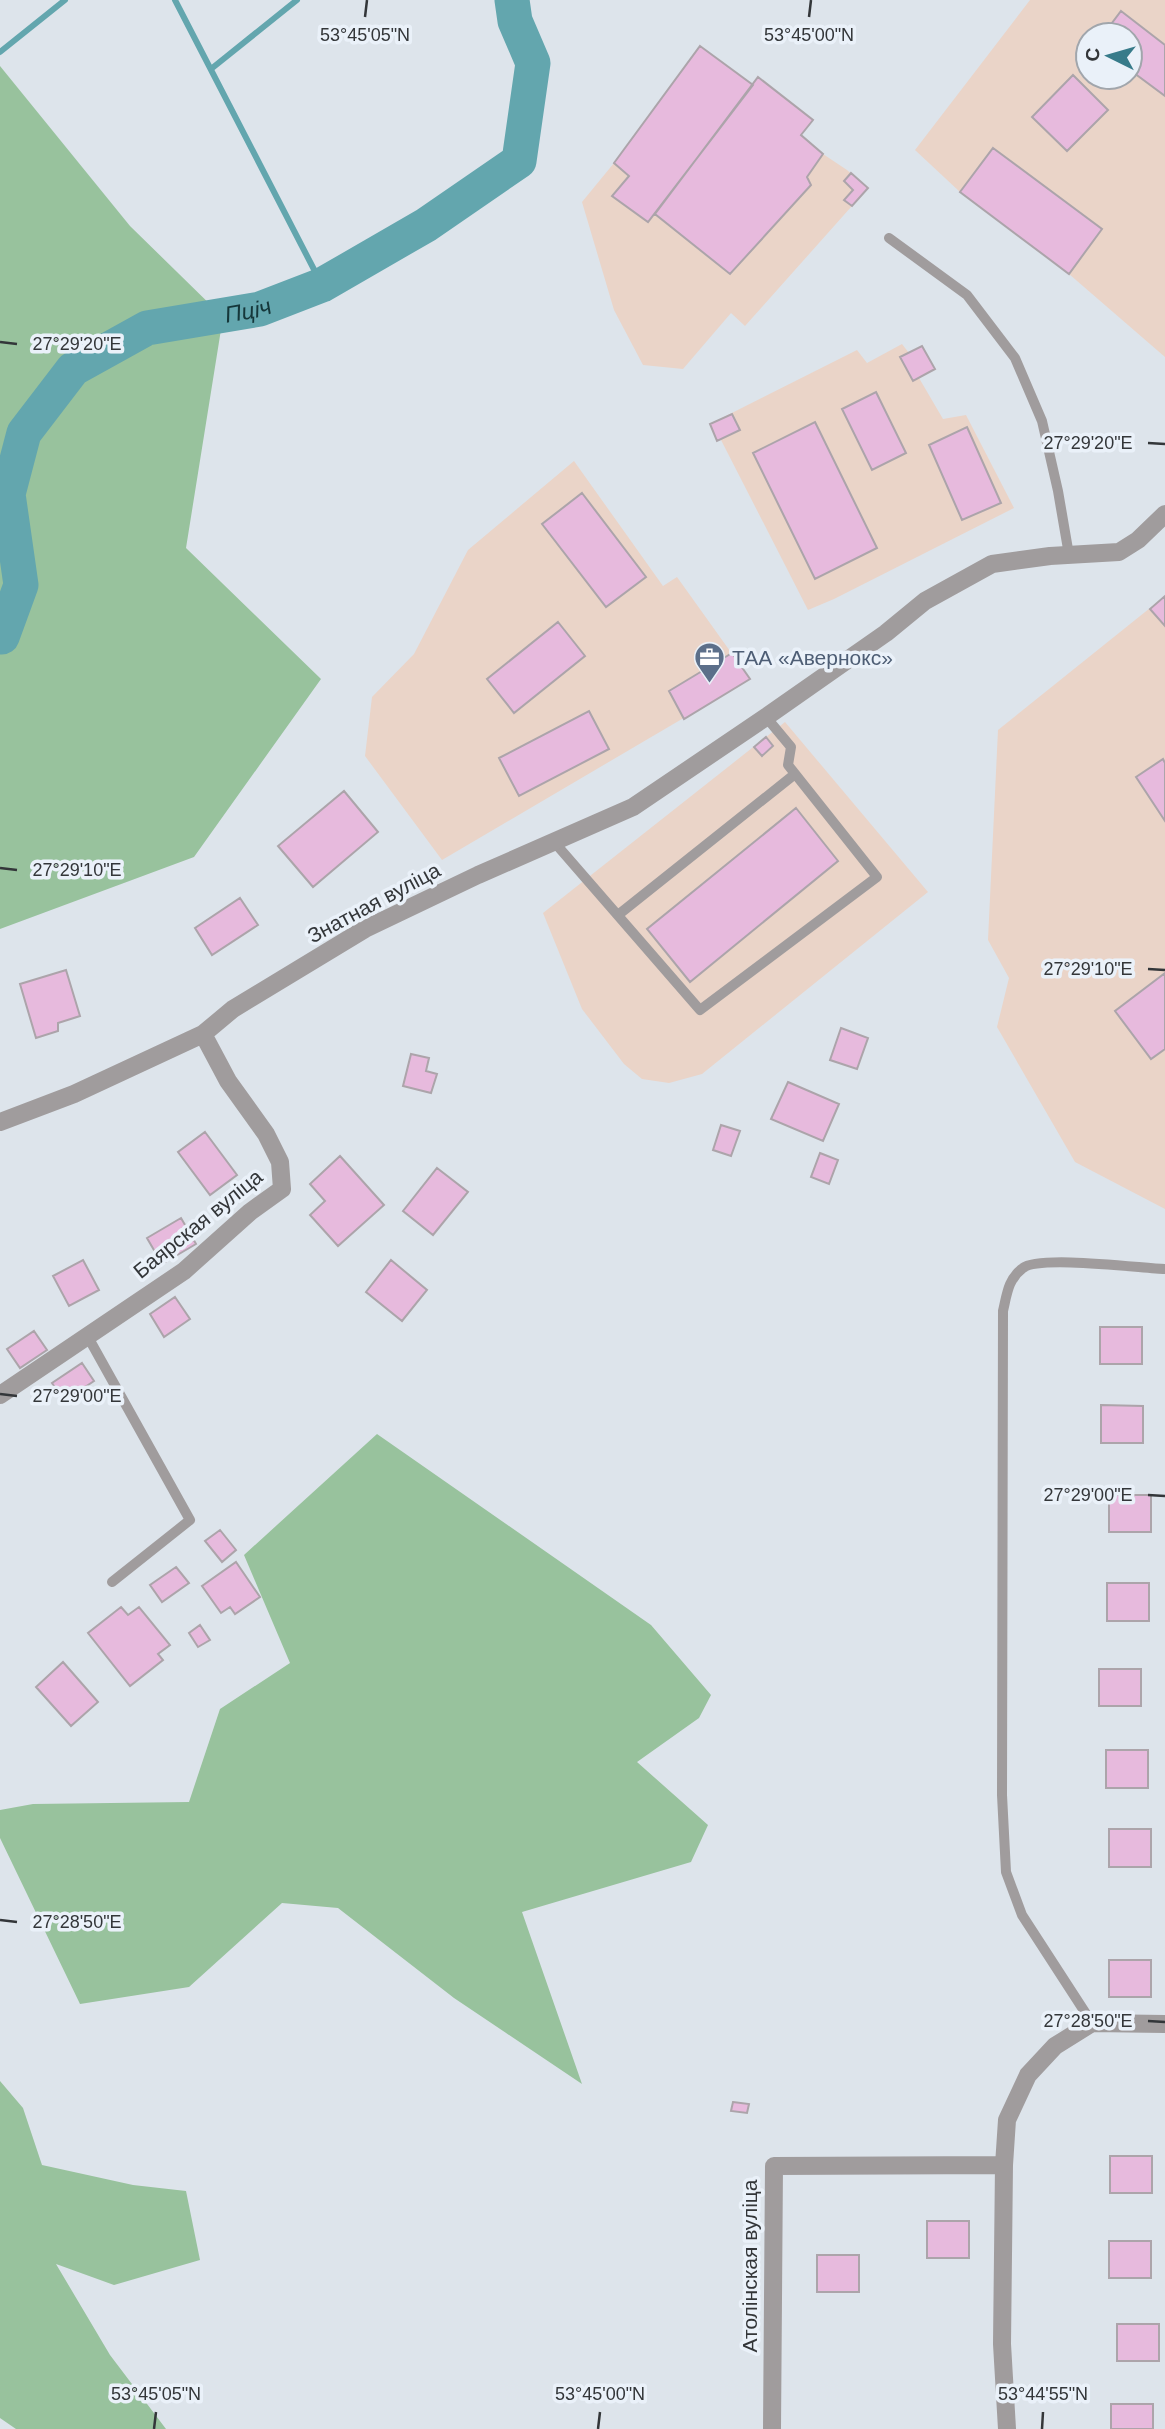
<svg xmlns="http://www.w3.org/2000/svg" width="1165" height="2429" font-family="Arial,sans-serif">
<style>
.industrial{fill:#ead4c8;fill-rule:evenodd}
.forest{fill:#98c29d}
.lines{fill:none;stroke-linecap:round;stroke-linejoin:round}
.stream{stroke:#63a6ae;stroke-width:6}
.river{stroke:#63a6ae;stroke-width:35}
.building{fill:#e7badd;stroke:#aca4aa;stroke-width:2}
.service{stroke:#a09c9d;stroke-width:10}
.minor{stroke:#a09c9d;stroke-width:18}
.ticks{fill:none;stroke:#333639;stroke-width:2.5}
.labels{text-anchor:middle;stroke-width:7;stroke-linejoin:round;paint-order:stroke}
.service-label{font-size:21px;fill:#4e5e75;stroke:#eaf1f9;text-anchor:start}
.street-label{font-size:21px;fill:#333639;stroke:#eaf1f9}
.water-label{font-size:23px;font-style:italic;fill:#15373a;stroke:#eaf1f9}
.ticks-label{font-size:18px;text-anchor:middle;fill:#333639;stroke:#eaf1f9;stroke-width:7;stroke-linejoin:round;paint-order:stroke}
</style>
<rect width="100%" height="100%" fill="#dde4eb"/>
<path class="industrial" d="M1030 0H1165V357L1069 274 960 192 915 150ZM1088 35H1130V77H1088Z
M700 46 801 135 823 154 847 170 868 188 745 326 731 313 683 369 643 365 614 310 582 202 614 163Z
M902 344 909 353 922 346 935 369 919 378 943 419 966 415 1014 508 834 599 808 610 721 440 717 441 710 424 857 350 867 363Z
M574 461 663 586 677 577 750 679 442 860 365 756 372 697 414 654 468 550Z
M1165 596V1209L1075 1162 997 1027 1009 978 988 940 998 730Z
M785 722 928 892 702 1074 669 1083 642 1079 624 1064 582 1009 543 913Z"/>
<path class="forest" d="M0 66 130 226 223 317 186 548 321 679 194 857 0 929Z
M377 1434 651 1625 711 1695 699 1718 637 1762 708 1825 691 1862 522 1912 582 2084 454 1998 338 1908 282 1903 189 1987 80 2004 0 1838V1810L33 1804 189 1802 220 1709 290 1663 244 1555Z
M0 2081 23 2108 42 2165 133 2185 186 2191 200 2260 114 2285 56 2264 110 2355 166 2429H16L0 2418Z"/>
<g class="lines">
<path class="stream" d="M175 0 322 285
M0 52 65 0
M211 69 297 0"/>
<path class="river" id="s1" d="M0 637H2L21 585 8 494 24 433 73 369 147 328 260 309 322 285 426 225 519 161 533 63 515 21 512 0"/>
</g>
<path class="building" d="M1121 11 1165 45V96L1130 70V35H1103Z
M700 46 753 85 648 222 612 196 629 176 614 163Z
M1073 75 1108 110 1067 151 1032 117Z
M758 77 813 120 801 135 823 154 807 177 811 185 730 274 655 214Z
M993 148 1102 229 1069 274 960 192Z
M851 173 868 188 852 206 844 200 853 190 844 181Z
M922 346 935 369 913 381 900 357Z
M876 392 906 453 872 470 842 409Z
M732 414 740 430 717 441 710 424Z
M815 422 877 548 815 579 753 453Z
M967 427 1001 503 962 520 929 445Z
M582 493 646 577 606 607 542 524Z
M1165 596V626L1150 609Z
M558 622 585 656 514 713 487 679Z
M732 653 750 679 684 719 669 691Z
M589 711 609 749 519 796 499 758Z
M766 737 773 746 762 756 754 747Z
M1163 759 1165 763V821L1136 777Z
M344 791 378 832 313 887 278 846Z
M796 808 838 861 690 982 647 929Z
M240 898 258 925 212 955 195 928Z
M66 970 80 1016 58 1023V1031L36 1038 20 984Z
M1165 973V1049L1151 1059 1115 1011Z
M841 1028 868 1038 857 1069 830 1060Z
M411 1054 429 1058 426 1071 437 1074 431 1093 403 1086Z
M788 1082 839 1104 823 1141 771 1119Z
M721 1125 740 1131 731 1156 713 1150Z
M205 1132 237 1175 210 1195 178 1152Z
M820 1153 838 1160 829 1184 811 1177Z
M340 1156 384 1205 338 1246 310 1215 325 1201 310 1184Z
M437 1168 468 1192 433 1235 403 1211Z
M181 1218 196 1244 162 1264 147 1238Z
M83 1260 99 1290 69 1306 53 1276Z
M391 1260 427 1290 402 1321 366 1292Z
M175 1297 190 1319 164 1337 150 1314Z
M1100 1327H1142V1364H1100Z
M34 1331 47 1350 20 1368 7 1349Z
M82 1363 94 1381 64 1401 52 1383Z
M1101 1405 1143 1406V1443H1101Z
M1109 1495H1151V1532H1109Z
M220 1530 236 1550 222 1562 205 1541Z
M236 1562 260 1597 235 1614 230 1607 221 1613 202 1586Z
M176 1567 189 1583 162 1602 150 1585Z
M1107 1583H1149V1621H1107Z
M121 1607 128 1615 139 1607 170 1645 158 1654 163 1660 130 1686 88 1633Z
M200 1625 210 1640 198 1647 189 1633Z
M63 1662 98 1702 71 1726 36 1687Z
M1099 1669H1141V1706H1099Z
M1106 1750H1148V1788H1106Z
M1109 1829H1151V1867H1109Z
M1109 1960H1151V1997H1109Z
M733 2102 749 2104 747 2113 731 2111Z
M1110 2156H1152V2193H1110Z
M927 2221H969V2258H927Z
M1109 2241H1151V2278H1109Z
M817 2255H859V2292H817Z
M1117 2324H1159V2361H1117Z
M1111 2404H1153V2429H1111Z"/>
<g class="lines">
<path class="service" d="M889 238 967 295 1015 358 1042 421 1058 491 1069 555
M555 843 700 1010 877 877 788 765 791 747 766 717
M618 915 795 774
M88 1337 190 1520 112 1582
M1092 2023 1022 1915 1006 1872 1002 1795 1003 1311C1007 1294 1008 1279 1023 1268 1039 1255 1140 1268 1165 1269"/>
<path class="minor" d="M0 1122 74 1094 203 1034 233 1009 365 929 478 875 633 807 766 717 886 633 925 601 992 564 1050 556 1119 552 1138 540 1165 514
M0 1395 184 1271 250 1212 282 1189 280 1162 266 1134 228 1081 203 1034
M772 2429 774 2166 1004 2165
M1007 2429 1002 2344 1004 2165 1007 2120 1028 2075 1055 2046 1092 2023 1165 2024"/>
</g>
<path class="ticks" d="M365 17 367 0M809 17 811 0M0 342 17 344M1148 443 1165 444M0 868 17 870M1148 969 1165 970M0 1394 17 1396M1148 1495 1165 1496M0 1920 17 1922M1148 2021 1165 2022M154 2429 156 2412M598 2429 600 2412M1042 2429 1043 2412"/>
<defs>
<symbol id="office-pin" viewBox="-11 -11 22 30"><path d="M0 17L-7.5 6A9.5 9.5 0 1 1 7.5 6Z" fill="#5c6f8a" stroke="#eaf1f9"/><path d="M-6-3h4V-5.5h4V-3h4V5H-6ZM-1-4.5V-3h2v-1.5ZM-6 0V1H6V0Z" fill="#fff"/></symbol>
</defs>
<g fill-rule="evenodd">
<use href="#office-pin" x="692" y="640" width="35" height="47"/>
</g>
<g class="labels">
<g class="service-label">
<text x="732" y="665">ТАА «Авернокс»</text>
</g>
<g class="street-label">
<text transform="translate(374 903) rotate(-28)" y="7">Знатная вуліца</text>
<text transform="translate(198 1224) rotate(-39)" y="7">Баярская вуліца</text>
<text transform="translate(750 2266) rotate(-90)" y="7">Атолінская вуліца</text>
</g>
<g class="water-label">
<text dy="8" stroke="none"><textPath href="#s1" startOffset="480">Пціч</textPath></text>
</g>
</g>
<g class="ticks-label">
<text x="365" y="41">53°45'05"N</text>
<text x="809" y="41">53°45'00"N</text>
<text x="77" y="350">27°29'20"E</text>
<text x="1088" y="449">27°29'20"E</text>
<text x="77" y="876">27°29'10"E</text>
<text x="1088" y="975">27°29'10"E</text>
<text x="77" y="1402">27°29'00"E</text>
<text x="1088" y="1501">27°29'00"E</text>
<text x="77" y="1928">27°28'50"E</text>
<text x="1088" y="2027">27°28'50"E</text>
<text x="156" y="2400">53°45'05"N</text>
<text x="600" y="2400">53°45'00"N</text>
<text x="1043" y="2400">53°44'55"N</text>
</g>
<g transform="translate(1109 56) rotate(275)"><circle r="33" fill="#eaf1f9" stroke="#a1a6ac" stroke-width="2"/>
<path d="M0-5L12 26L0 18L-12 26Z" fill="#377b8a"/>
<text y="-10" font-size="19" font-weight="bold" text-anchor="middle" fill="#333639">С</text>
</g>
</svg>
